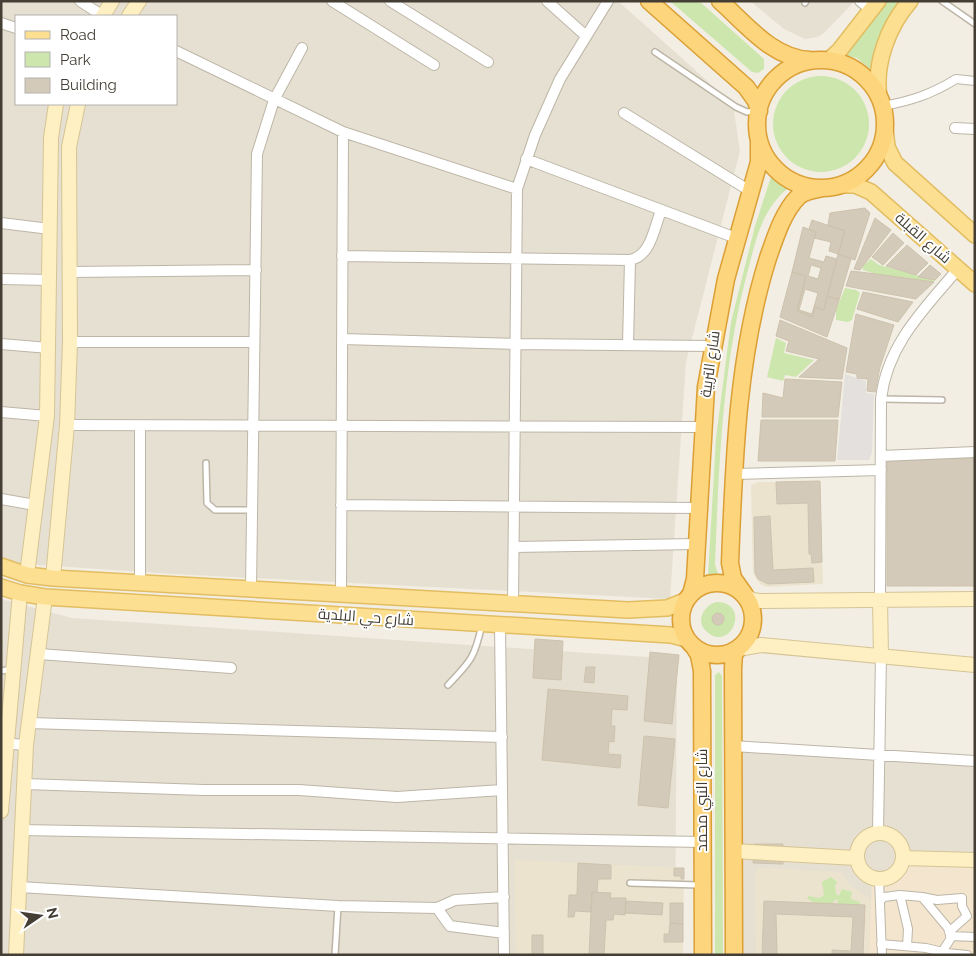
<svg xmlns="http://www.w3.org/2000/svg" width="976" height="956" font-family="Raleway,Cairo,sans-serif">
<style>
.residential{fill:#e6e0d2;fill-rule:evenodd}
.commercial{fill:#f4e5cf}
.education{fill:#ebe3ce}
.green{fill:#cce6ad}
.parking{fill:#e3e0dd}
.building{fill:#d3caba;stroke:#cec2ad;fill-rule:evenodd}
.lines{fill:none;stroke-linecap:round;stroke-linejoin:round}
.service-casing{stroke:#bdb6a7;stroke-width:8}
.pedestrian-casing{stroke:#bdb6a7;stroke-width:10}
.minor-casing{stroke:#bdb6a7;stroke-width:12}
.secondary-casing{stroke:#d5c496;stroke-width:16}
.primary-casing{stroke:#e2bd62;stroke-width:18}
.trunk-casing{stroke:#db9f35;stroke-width:19}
.service{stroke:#fff;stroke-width:5}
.pedestrian{stroke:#fff;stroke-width:8}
.minor{stroke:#fff;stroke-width:10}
.secondary{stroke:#fef0c2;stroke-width:14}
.primary{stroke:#fddf92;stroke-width:15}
.trunk{stroke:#fcd57c;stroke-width:16}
.labels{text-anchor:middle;stroke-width:4;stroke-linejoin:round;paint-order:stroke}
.street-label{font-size:15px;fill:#443e34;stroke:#fff}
</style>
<rect width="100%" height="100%" fill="#f2eee4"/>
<path class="residential" d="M1 1H618L733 104 740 151 686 362 670 599 174 574 9 563 1 560ZM16 16H176V104H16Z
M750 1H855L824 33 818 37 805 39 784 29Z
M1 599 72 618 677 659 675 955H1Z
M733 746 975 761V955H738Z"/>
<path class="commercial" d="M903 858 975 860V955H869L872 878H886L892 876 901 865Z"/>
<path class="education" d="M820 481 823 584 767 587 760 584 753 573 751 485 758 482Z
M514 860 684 868 683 955H516Z
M760 868 841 872 850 885 869 898 871 903 869 955H756L755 874Z"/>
<path class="green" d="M670 1H699L764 59V69L758 73 752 72Z
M887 1H905L872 71 857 58 844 55Z
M773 124a48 48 0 1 1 96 0a48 48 0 1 1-96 0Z
M771 177 787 189C762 210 756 239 748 270 722 366 719 465 715 564L718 574 708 576 716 438 731 322 755 226Z
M871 259 879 265 935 280 934 282 876 274 863 270V266Z
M845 288 856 290 860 293 852 320 848 322 836 320V310Z
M776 338 786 343 784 353 814 360 796 377 785 375 783 381 767 377Z
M716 602C752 602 731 653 707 632 695 622 703 606 716 602Z
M719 672 722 676 723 955H715V675Z
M831 877 837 882 835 886 836 894 839 896 842 889 852 892 851 899 860 902V905L837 904 838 900 836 899 831 904 814 903 807 898 809 896 819 898 824 895 822 882Z"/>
<path class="parking" d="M845 374 866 381V393L874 394 872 452 869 460H837Z"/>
<path class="building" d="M865 208 870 213 855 260 838 254 845 231 828 225 830 213Z
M875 218 891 230 860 270 854 269Z
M812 220 845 231 838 254 829 251 831 242 814 238 816 232 809 229Z
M803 227 816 232 809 258 824 262 826 256 837 259 824 310 815 307 812 317 797 311 806 276 792 272ZM811 265 821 268 818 279 808 276ZM805 289 818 293 812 314 799 310Z
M893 233 904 243 883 265 872 257Z
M907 245 928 263 916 275 886 266Z
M838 254 851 259 839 300 827 296Z
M930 265 941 274 935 280 918 277Z
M851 271 876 274 934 282 916 299 846 286Z
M792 272 806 276 797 311 812 317 815 307 824 310 827 296 839 300 827 337 780 317Z
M863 292 913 302 898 322 857 309Z
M856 314 894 325 880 367 875 392 867 391 868 379 857 378V374L846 372Z
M780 320 847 348 842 379 799 377 819 359 786 351 789 341 776 336Z
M785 379 842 382 838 417H762L763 393 783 398Z
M761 420H838L835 461H758Z
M975 458V586H887V460Z
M820 481 822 562 812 563 811 554H809L808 503 777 504 776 482Z
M770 516 773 570 813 568 814 582 768 584 758 579 755 573 754 517Z
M712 619a6 6 0 1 1 12 0a6 6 0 1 1-12 0Z
M535 639 563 641 561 680 533 678Z
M650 652 679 655 672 724 644 721Z
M586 667H595L594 683 584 682Z
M548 689 628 696 627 710 612 709 611 726H615L614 742 609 741 608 754 621 755 620 768 542 760Z
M644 736 675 739 668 808 638 805Z
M754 844H783V864L753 863Z
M578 863 611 865V879H598L597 892H592L591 912 575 911 574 917H568L569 895H577Z
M674 868H684V879H681V876H674Z
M592 892 611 893 610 898H626L625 915 614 914 613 920H606L604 955H589Z
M626 901 663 903 662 915 625 913Z
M764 901 865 905 863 955H832V950L851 951 853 917 776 914 777 955H762Z
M670 903H683V924L670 923Z
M670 923 683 924V942H664V934H669Z
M532 935H543V955H532Z"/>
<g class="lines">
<defs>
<path id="service" d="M942 1 975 24
M805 3 806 1
M655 52 736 107 747 112 756 111
M881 399 942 400
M206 463 207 503 215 510H251
M1 671 12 669
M448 685C471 661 475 657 482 624
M630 883 699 885
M335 955 338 906"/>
<path id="pedestrian" d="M883 106C911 101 932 94 956 79L975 81
M879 879 882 955
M900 895 922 897 948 928 951 938 942 952
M922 897 937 900 962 898V906L967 916 949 932
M880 901 884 897 900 895 908 929 907 946
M950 936 975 937
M881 944 926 948 947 953 967 955"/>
<path id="minor" d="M80 1 103 16
M332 1 434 65
M390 1 488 62
M547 1 586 36
M860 1 871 10
M1 23 16 28
M176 51 343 132 517 189
M624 113 750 191
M955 128 975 129
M526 159 736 238
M1 223 50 229
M342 256 630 260C651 256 654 228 661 211
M70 272 256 270
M1 279 50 280
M342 339 516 344 712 346
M70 342H254
M1 344 49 348
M628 345 630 260
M1 412 47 416
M67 425 702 427
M881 456 975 452
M734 474 881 470
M1 499 35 505
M341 505 698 508
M514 547 697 544
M140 583V426
M251 589 257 154 274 100 302 48
M341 594 343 132
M880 600 881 399C887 345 924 309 958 269
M513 604 517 189 535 135 560 79 608 1
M500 625 504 955
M39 654 231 668
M29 723 502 737
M1 743 26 745
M733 746 975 761
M24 784 204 790H299L397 797 502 790
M21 830 702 842
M878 833 881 656
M19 887 338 906 437 908 450 926 504 933
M437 908 455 900 504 897"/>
<path id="secondary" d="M103 16 112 1
M129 16 139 1
M27 575 47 416 51 138 56 104
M53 578 67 425 70 342 69 147 78 104
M745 595 752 600 760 601 975 599
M880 600 881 656
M738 649 761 645 975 665
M1 811 20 593
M857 856a23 23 0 1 1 46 0a23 23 0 1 1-46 0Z
M733 851 856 858
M903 858 975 860
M16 955 26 745 45 597"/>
<path id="primary" d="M829 60 839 51 878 1
M879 97C874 64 888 26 910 1
M885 128 887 147 895 163 975 235
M841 185H855L871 192 975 284
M1 566 27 575 53 578 628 610 667 608 685 601
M1 587 20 593 45 597 671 635 687 639"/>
<path id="trunk" d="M649 1 746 87 756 101 759 111
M720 1C746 24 773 59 810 60
M757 124a64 64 0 1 1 128 0a64 64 0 1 1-128 0Z
M681 619a36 36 0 1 1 72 0a36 36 0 1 1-72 0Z
M691 594 695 579 706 387 726 279 759 162V140
M745 595 733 578 730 563C734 461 737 356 768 258 775 238 783 212 798 197 804 191 814 190 823 188
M694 647 699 655 702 671 703 955
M734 955 733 668 734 654 738 649"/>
</defs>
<use href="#service" class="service-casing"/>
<use href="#pedestrian" class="pedestrian-casing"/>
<use href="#minor" class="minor-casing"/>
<use href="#secondary" class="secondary-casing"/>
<use href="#primary" class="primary-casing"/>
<use href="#trunk" class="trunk-casing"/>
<use href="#service" class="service"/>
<use href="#pedestrian" class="pedestrian"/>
<use href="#minor" class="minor"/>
<use href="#secondary" class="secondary"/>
<use href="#primary" class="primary"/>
<use href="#trunk" class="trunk"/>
</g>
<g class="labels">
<g class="street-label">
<text transform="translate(923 238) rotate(41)" y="5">شارع القبلة</text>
<text transform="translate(710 364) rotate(-82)" y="5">شارع التربية</text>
<text transform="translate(366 617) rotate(4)" y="5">شارع حي البلدية</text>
<text transform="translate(702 800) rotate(-90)" y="5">شارع النبي محمد</text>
</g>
</g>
<rect width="976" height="956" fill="none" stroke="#443e34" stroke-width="5"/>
<rect x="15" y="15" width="162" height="90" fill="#ffffff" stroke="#b4b2ae"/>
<rect x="25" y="31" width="25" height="8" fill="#fddf92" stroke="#b4b2ae"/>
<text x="60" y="40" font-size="15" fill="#443e34">Road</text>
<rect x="25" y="52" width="25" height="15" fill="#cce6ad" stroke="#b4b2ae"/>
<text x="60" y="65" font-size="15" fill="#443e34">Park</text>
<rect x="25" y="78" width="25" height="15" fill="#d3caba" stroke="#b4b2ae"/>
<text x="60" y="90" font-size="15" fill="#443e34">Building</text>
<g transform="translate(40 916) rotate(77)" stroke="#ffffff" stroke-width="4" paint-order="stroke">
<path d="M0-4L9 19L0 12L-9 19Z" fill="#443e34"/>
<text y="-8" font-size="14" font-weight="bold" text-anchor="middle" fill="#443e34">N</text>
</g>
</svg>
